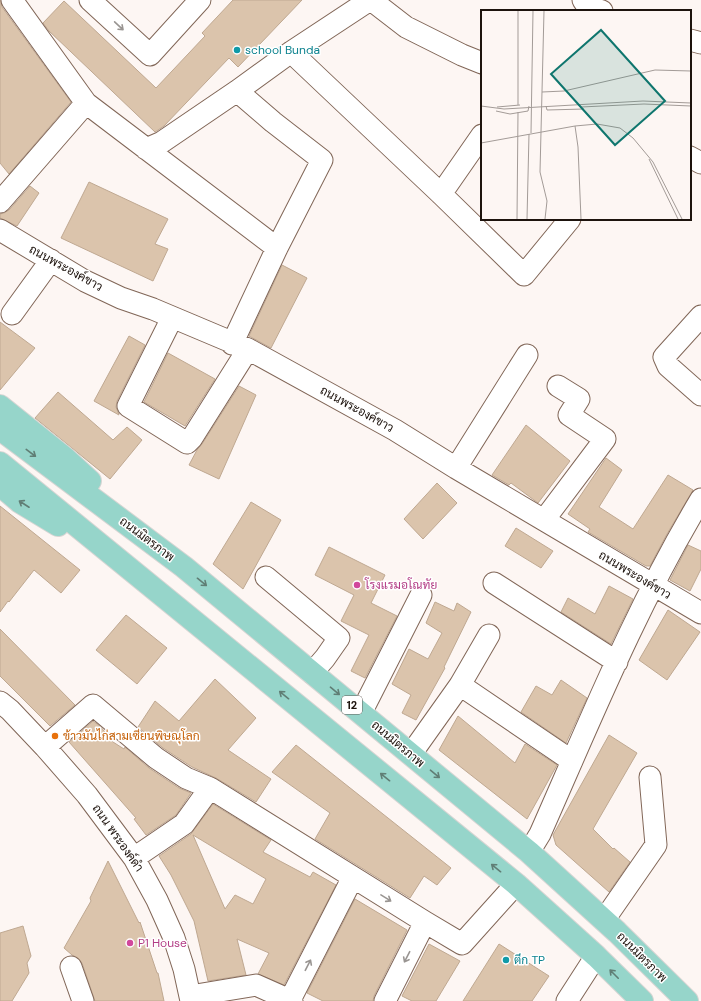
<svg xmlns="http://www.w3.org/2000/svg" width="701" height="1001" font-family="'DM Sans',Sarabun,sans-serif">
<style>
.building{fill:#dbc4ac;stroke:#bfa891;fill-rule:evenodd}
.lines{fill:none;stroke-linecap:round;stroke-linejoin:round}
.minor-casing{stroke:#816657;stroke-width:23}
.major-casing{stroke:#d6d5d3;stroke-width:24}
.minor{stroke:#fff;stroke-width:21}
.major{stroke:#96d5ca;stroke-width:22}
.oneway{stroke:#999592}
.oneway2{stroke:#607e75}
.culture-dot{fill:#0f9aa8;stroke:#fff;stroke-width:1.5}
.hotel-dot{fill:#d1479c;stroke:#fff;stroke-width:1.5}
.food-dot{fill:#e8710a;stroke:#fff;stroke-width:1.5}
.labels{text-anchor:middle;stroke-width:3;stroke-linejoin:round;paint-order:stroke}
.shield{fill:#fff;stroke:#615a56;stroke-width:1}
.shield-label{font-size:11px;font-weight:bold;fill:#1d130d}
.culture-label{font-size:12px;fill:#0d838f;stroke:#fff;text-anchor:start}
.street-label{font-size:12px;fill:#1d130d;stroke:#fff}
.hotel-label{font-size:12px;fill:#b23c85;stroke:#fff;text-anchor:start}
.food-label{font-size:12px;fill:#c56008;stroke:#fff;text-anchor:start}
.inset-road{fill:none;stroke:#a39b97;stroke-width:1}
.view{fill:#0f766e;fill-opacity:0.15;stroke:#0f766e;stroke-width:2}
.inset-edge{fill:none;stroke:#1d130d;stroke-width:2}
</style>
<rect width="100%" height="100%" fill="#fdf6f3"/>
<path class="building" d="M0 0 2 7 71 102 9 174 0 163Z
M233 0H302L238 67 229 58 164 126 155 132 49 31 43 23 64 1 156 88 205 36 202 33Z
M89 182 168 219 155 244 168 249 153 281 61 238Z
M30 186 39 193 17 226 0 218V214L4 213 9 210Z
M282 265 307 278 271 348 249 336Z
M0 322 35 348 0 390Z
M129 336 145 345 117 401 116 407 119 415 94 401Z
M168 353 215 379 185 426 144 402Z
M239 386 256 395 219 479 189 465 197 450 202 444Z
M58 392 113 440 127 427 142 440 110 479 35 418Z
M526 425 570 461 538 503 511 483 509 485 492 475Z
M606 458 622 470 599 507 633 529 668 475 693 490 667 534 650 566H646L588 532 590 529 568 514Z
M437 483 457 503 423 539 404 519Z
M251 502 281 520 243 589 213 564Z
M0 506 80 570 61 593 34 570 9 602 8 601 0 612Z
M516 528 553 551 541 568 505 546Z
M688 545 701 551V569L690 591 670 580Z
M329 547 385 575 371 603 397 616 365 678 351 671 369 635 341 621 354 595 315 575Z
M609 586 633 599 611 644 561 612 568 598 595 614Z
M435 602 454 611 457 603 471 612 444 667 445 668 416 720 402 713 411 695 392 684 409 649 428 659 442 633 426 623Z
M668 610 700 632 667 680 639 660Z
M126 615 167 648 137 684 96 650Z
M0 629 75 705 50 726 0 676Z
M215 679 256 718 228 750 271 779 256 802 216 778 192 767 163 748 138 727 155 701 179 721Z
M561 680 587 698 566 743 521 712 536 686 552 695Z
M458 716 515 763 525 744 557 765 527 819 439 750Z
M93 721 100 726 113 742 124 749 125 747 149 768 179 788 191 793 176 815 146 835 134 819 136 818 69 742Z
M609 735 637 753 593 829 613 849 614 848 630 862 609 892 556 845 553 835Z
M296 745 451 868 437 885 424 876 410 898 315 839 330 813 272 772Z
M213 804 271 840 263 852 310 877 313 872 336 885 284 985 258 974 269 953 237 939 246 975 208 981 194 921 171 875 159 856 191 834ZM193 835 266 879 253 904 235 895 225 909Z
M108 861 139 923 140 922 157 973H158L164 1001H95L82 963 78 958 72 955 64 948 91 901 90 898Z
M355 899 407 930 374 996 373 1001H323L307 993Z
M23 926 31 956 27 963 29 973 12 1001H0V933Z
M429 944 460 961 436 1001H412L402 996Z
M499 944 549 976 532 1001H463Z"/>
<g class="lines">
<defs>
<path id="minor" d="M12 0 86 103 277 248
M90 0 150 55 200 0
M371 0 406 27 462 55 482 63
M583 0 587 6 602 11
M690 40 701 43
M291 52 441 194 524 275 570 219
M146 149 162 142 237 91 291 52 370 0
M690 157 701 163
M441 194 482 135
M0 202 86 103
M0 230 85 281 121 298 153 309 248 349 395 430 456 468 701 613
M12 314 51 260
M701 316 664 357 668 366 701 395
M172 318 128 406 187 443 192 438 248 349
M232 344 277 248 322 160 273 122 237 91
M456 468 527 355
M544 520 605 439 569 415 579 399 558 386
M266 577 339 638 325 658 312 673
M494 583 617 662
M460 685 572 761
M0 702 10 710 45 747 87 795 134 858 157 900 174 938 184 969 191 1001
M361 713 421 595
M45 747 93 705 156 758 186 778 210 788
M411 754 460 685 489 635
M529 852 540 834C590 721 637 605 701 499
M134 858 184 824 210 788 425 922 462 944 516 884
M604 920 656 845 650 777
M71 967 83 1001
M190 996 256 985 292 1001
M290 1000 353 877
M385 1001 425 922
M567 1001 596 956"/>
<path id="major" d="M0 406 65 458 90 481
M0 429 184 567 529 852 617 932 687 1001
M0 463 516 884 596 956 642 1001
M0 485 20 502 58 525"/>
</defs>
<use href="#minor" class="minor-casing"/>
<use href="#major" class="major-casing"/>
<use href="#minor" class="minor"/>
<use href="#major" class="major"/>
</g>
<defs><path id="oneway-shaft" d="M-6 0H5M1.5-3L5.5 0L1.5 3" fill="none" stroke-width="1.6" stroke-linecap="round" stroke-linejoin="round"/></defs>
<g class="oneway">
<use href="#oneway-shaft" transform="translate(119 26) rotate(43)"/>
<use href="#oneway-shaft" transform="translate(386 898) rotate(32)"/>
<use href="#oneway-shaft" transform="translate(407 957) rotate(117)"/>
<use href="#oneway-shaft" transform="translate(308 965) rotate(-63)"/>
</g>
<g class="oneway2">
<use href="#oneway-shaft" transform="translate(31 453) rotate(37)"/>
<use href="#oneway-shaft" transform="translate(24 504) rotate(-147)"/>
<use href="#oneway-shaft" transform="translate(202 582) rotate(39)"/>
<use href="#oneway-shaft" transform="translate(335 691) rotate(40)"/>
<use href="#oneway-shaft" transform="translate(284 695) rotate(-141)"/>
<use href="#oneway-shaft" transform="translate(435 774) rotate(40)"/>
<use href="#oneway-shaft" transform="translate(385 777) rotate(-141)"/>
<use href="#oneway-shaft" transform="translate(496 868) rotate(-141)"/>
<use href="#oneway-shaft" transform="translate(614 974) rotate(-135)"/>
</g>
<g class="culture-dot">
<circle cx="237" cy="50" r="4"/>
<circle cx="506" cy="960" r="4"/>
</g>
<g class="hotel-dot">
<circle cx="357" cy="585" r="4"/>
<circle cx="130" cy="943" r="4"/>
</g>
<circle class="food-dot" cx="55" cy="736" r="4"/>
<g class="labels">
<rect class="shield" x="342" y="696" width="20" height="18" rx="3"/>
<g class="shield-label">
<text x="352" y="709">12</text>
</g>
<g class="culture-label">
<text x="245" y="54">school Bunda</text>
<text x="514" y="964">ตึก TP</text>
</g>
<g class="street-label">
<text transform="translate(66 268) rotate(29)" y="4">ถนนพระองค์ขาว</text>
<text transform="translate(357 409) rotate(29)" y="4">ถนนพระองค์ขาว</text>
<text transform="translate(147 539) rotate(37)" y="4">ถนนมิตรภาพ</text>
<text transform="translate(635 575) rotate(31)" y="4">ถนนพระองค์ขาว</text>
<text transform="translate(398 744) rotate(40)" y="4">ถนนมิตรภาพ</text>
<text transform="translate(118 838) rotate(55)" y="4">ถนน พระองค์ดำ</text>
<text transform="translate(642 957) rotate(45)" y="4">ถนนมิตรภาพ</text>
</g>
<g class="hotel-label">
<text x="365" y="589">โรงแรมอโณทัย</text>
<text x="138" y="947">P1 House</text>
</g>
<g class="food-label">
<text x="63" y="740">ข้าวมันไก่สามเซียนพิษณุโลก</text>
</g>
</g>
<g transform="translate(481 10)">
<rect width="210" height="210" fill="#fdf6f3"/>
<path class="inset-road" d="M63 1 59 162 66 191 64 209M61 82 83 81 174 60 210 61M37 95V1M0 96 23 99 162 91 210 93M65 96 66 100 103 99M16 97 39 95M100 97 163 94 210 96M15 101 29 104 47 101 48 96M94 116 97 137 100 209M50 123 52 1M0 133 94 116 116 114 139 118 152 128 172 152 201 209M168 149 197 209M36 209 37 102M46 209 48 124"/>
<path class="view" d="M120 20 184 91 134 135 70 64Z"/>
<rect width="210" height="210" class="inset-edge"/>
</g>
</svg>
